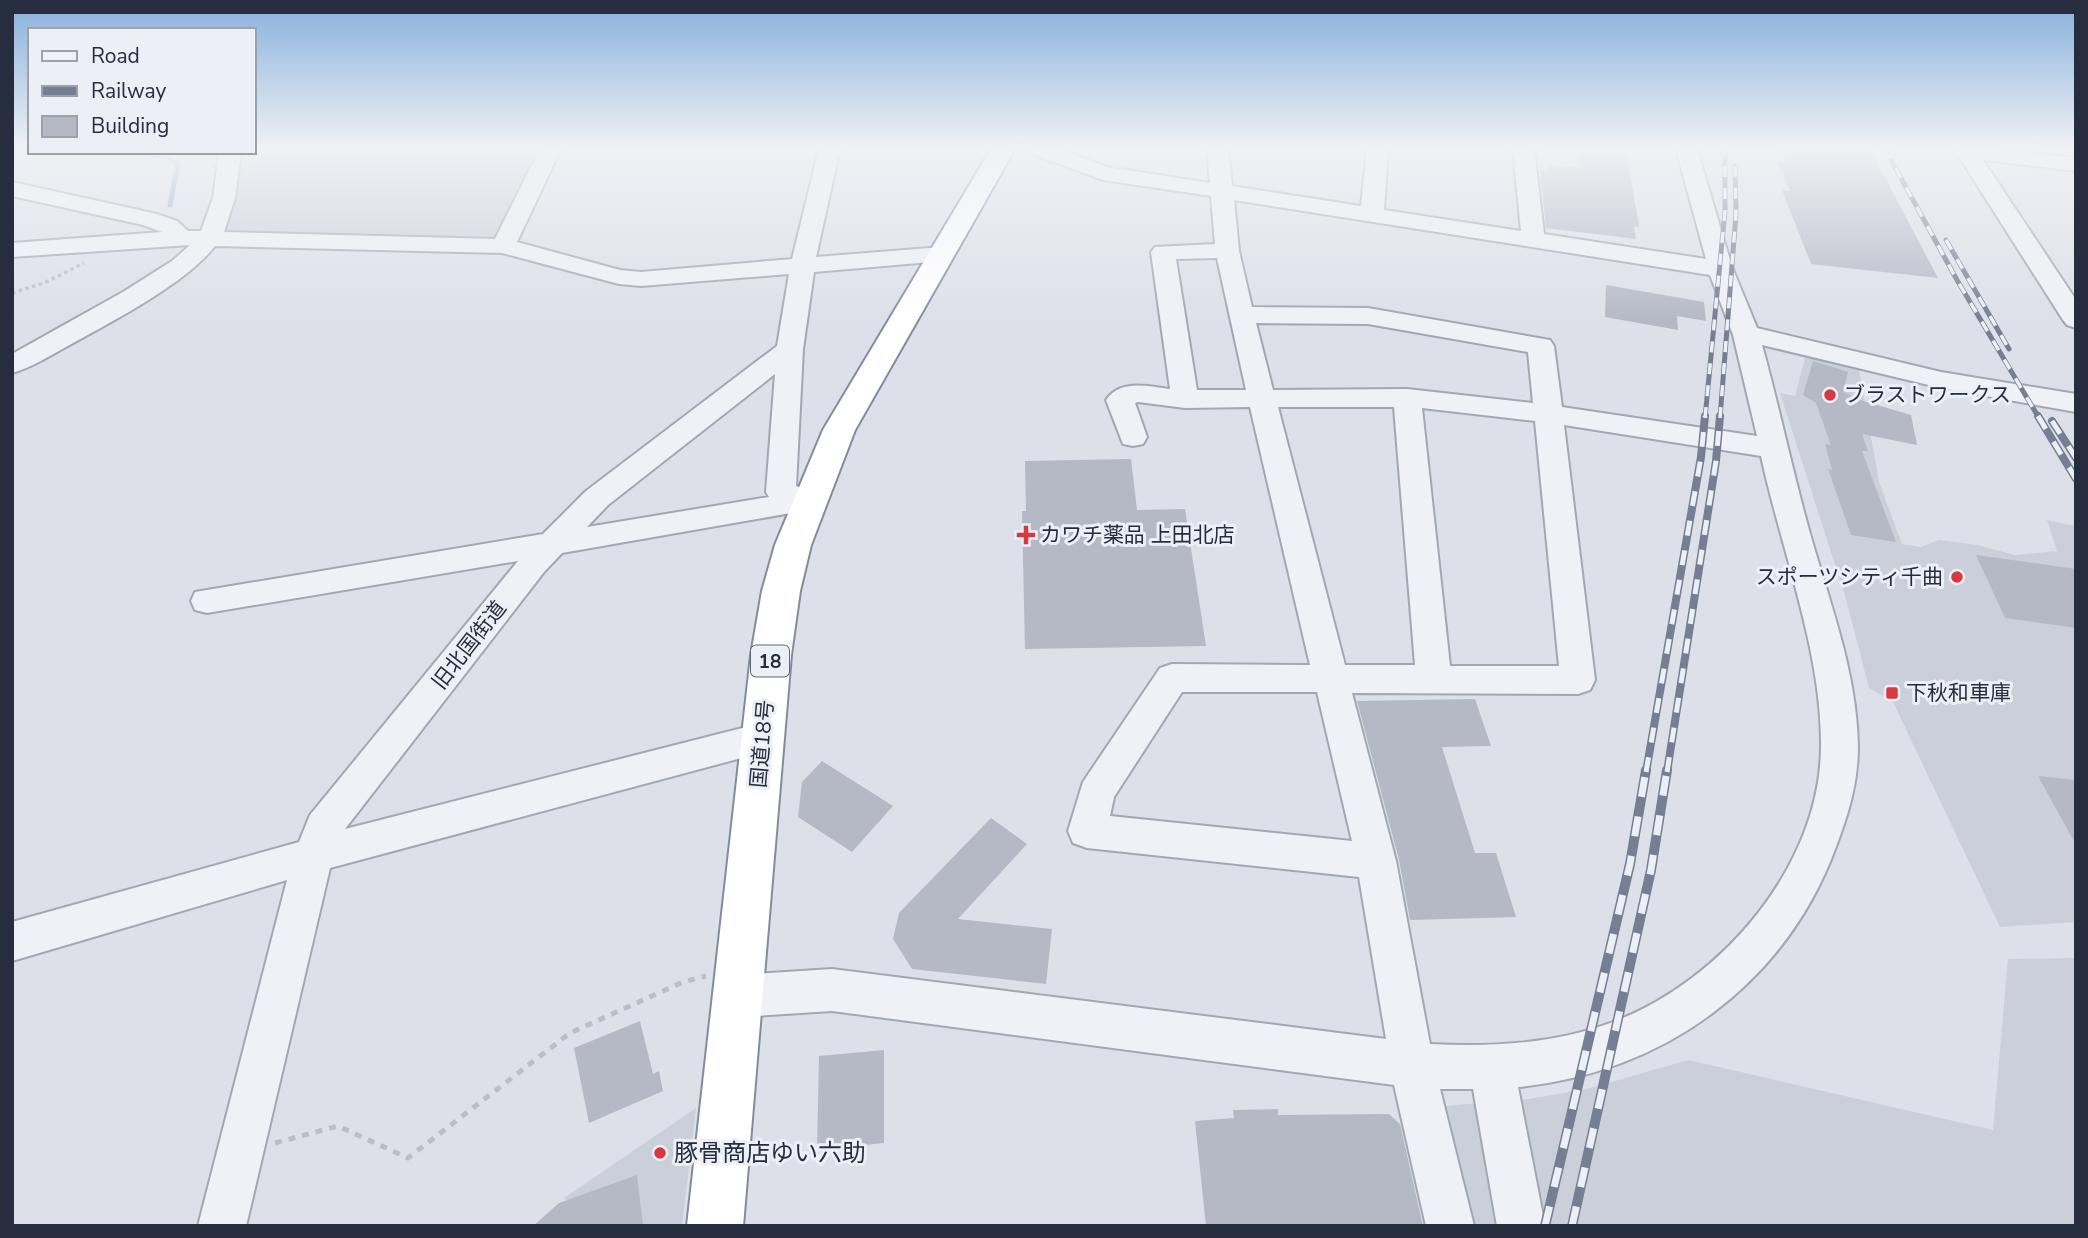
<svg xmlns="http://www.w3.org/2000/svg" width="2088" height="1238" font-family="'Nunito Sans','Noto Sans JP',sans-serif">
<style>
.built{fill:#cbcfda}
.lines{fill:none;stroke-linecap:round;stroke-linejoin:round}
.stream{stroke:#95aacb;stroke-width:5}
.building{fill:#b4b9c5}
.minor-casing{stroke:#a2a7b2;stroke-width:4}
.highway-casing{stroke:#838c9f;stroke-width:4}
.path-far1{stroke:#bbbec6;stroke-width:3.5;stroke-dasharray:3.5 3.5;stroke-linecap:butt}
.path{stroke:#bbbec6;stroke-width:5;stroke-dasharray:7 7;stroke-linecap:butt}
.minor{fill:#f0f1f6;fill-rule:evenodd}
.highway{fill:#fff;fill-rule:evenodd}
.rail-far2-casing{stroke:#757e92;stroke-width:5}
.rail-far1-casing{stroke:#757e92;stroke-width:8}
.rail-casing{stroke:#757e92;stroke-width:10}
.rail-far2{stroke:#eceff5;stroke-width:3.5;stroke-dasharray:11;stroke-linecap:butt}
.rail-far1{stroke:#eceff5;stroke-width:5;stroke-dasharray:15;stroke-linecap:butt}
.rail{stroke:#eceff5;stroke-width:7;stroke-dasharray:20;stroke-linecap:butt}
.poi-dot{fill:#d73842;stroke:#eceff5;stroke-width:2.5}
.labels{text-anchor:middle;stroke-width:6;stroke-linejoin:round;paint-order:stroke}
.shield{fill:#eceff5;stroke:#616776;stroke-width:2}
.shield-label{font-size:19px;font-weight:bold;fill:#252d3f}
.poi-label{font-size:21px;fill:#252d3f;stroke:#eceff5;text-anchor:start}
.street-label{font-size:21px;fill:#252d3f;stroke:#eceff5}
.near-poi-label{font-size:24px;fill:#252d3f;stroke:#eceff5;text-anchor:start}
</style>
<rect width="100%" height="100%" fill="#dde0e8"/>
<path class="built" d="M254 149H545L502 236 494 241 217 235 234 152H254Z
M1807 351 1858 364 1879 482 1902 544 1921 547 1939 540 1978 545 2015 555 2057 551 2047 520 2076 526V922L2000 927 1893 702 1869 688 1846 599 1780 393 1795 396Z
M2076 958V1226H1473L1444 1106 1529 1099 1587 1089 1688 1060 1993 1130 2008 959Z
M696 1108 682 1226H584L564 1198Z"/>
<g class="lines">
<path class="stream" d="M12 150H30
M137 152 167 157 178 164 170 205"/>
</g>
<path class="building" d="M1782 149H1870L1938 278 1811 264 1782 190 1790 191 1777 161 1787 162Z
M1579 152 1627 157 1639 227 1634 226 1636 239 1546 228 1540 170 1548 171V165L1581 168Z
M1606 285 1704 302 1706 321 1677 316 1678 330 1605 317Z
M1813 361 1848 372 1843 392 1851 395 1850 397 1911 415 1917 445 1862 434 1868 451H1862L1896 542 1851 535 1828 469 1832 470 1825 444 1831 445 1816 403 1803 395Z
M1131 459 1137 510 1185 509 1206 646 1025 649 1022 511H1026L1025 461Z
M1976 555 2076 569V628L2005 618Z
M1475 699 1491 746 1442 747 1475 853H1496L1516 917 1410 920 1399 860 1357 701Z
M822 761 893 806 852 852 798 817 802 782Z
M2038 776 2076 780V845Z
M991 818 1027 844 958 919 1052 929 1046 984 912 969 893 939 899 913Z
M640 1021 653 1074 659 1071 663 1091 589 1123 574 1048Z
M884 1050V1143L817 1150 819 1056Z
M1278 1109V1115L1389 1114 1400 1124 1423 1226H1206L1195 1121 1234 1118 1233 1110Z
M637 1175 643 1226H533L559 1203Z"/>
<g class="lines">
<defs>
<path id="minor" d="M540 149H561L517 242 620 270 641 272 792 259 819 149H840L816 257 942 247 950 249 954 254 950 259 942 261 814 272 803 349 796 486 820 494 824 501 820 508 562 553 544 572 345 829 762 723 775 727 780 738 775 749 330 868 246 1226H198L287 880 12 961V922L299 842 310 815 518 561 207 613 195 610 191 601 195 592 543 534 586 491 777 346 789 274 641 286 619 284 502 253 215 246C184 285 111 322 66 347 49 356 31 368 12 373V354L123 292 172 261 190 245 12 257V243L162 232 143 225 12 196V182L157 214 177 221 188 231H201L213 198 219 152H241L235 198 224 232 495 239ZM775 374 766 492 769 497 587 527 608 505Z
M1030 149H1058L1107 167 1210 183 1207 149H1228L1232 186 1361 206 1367 149H1388L1384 210 1521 231 1513 149H1534L1544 234 1706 259 1676 149H1697L1732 267 1757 328 1941 372 2076 394V412L1941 388 1762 345C1779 406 1792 469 1809 530 1829 601 1857 672 1858 746 1858 782 1849 812 1837 844 1787 983 1664 1073 1518 1087L1545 1226H1497L1473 1089H1440L1474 1226H1426L1394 1085 832 1011 739 1017 724 1011 718 996 724 981 739 975 832 969 1386 1039 1359 877 1087 848 1073 843 1068 831 1083 782 1160 668 1172 664 1310 665 1250 407 1185 408 1138 402 1135 403 1147 437 1143 444 1133 446 1123 444 1106 400C1120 379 1148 386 1170 389L1151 252 1155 247 1215 244 1211 196 1103 180 1032 154ZM1234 200 1710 275 1733 335 1757 436 1562 407 1554 346 1550 340 1368 308 1252 307 1239 251ZM1217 258 1246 390H1197L1176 259ZM1256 323 1368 324 1528 352 1533 403 1407 389 1273 390ZM1278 407H1394L1415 665H1345ZM1422 408 1535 421 1559 666H1450ZM1564 425 1761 456C1781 549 1822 651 1821 746 1821 865 1722 981 1613 1022 1555 1044 1492 1047 1430 1044L1396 861 1352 693 1578 694 1590 690 1595 680ZM1182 692H1317L1352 841 1110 816 1114 797Z
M1954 149H1993L2076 158V171L1983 160 2076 300V328L2067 325 2063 320Z"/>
<path id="highway" d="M991 149H1015L855 430 811 545 800 591 791 655 743 1226H687L751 655 762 591 775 545 823 430Z"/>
</defs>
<use href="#minor" class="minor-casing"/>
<use href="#highway" class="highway-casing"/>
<path class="path-far1" d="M12 293 44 283 84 263"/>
<path class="path" d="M275 1143 338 1126 408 1158 570 1033 683 982 706 976"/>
<use href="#minor" class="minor"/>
<use href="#highway" class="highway"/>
<defs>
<path id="rail-far2" d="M1885 149 1957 280 2039 418
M1946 240 2009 349
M1705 418 1725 211V149
M1720 418 1736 214 1735 166"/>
<path id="rail-far1" d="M2038 416 2076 479
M2052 421 2076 458
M1646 772 1701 457 1705 416
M1667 772 1716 461 1720 416"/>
<path id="rail" d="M1545 1226 1630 864 1646 770
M1572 1226 1651 870 1667 770"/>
</defs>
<use href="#rail-far2" class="rail-far2-casing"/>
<use href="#rail-far1" class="rail-far1-casing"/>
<use href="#rail" class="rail-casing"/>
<use href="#rail-far2" class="rail-far2"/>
<use href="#rail-far1" class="rail-far1"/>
<use href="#rail" class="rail"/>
</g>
<linearGradient id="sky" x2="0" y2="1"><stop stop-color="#87b0dc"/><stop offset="0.46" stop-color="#f0f1f5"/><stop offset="1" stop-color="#f0f1f5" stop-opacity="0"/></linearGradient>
<rect width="2088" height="322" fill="url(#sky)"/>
<g class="poi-dot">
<circle cx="1830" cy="395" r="7"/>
<path d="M1022.5 524.5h7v7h7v7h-7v7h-7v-7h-7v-7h7z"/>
<circle cx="1957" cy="577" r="7"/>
<rect x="1885" y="686" width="14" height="14" rx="3.5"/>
<circle cx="660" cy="1153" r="7"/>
</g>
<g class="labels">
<rect class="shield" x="751" y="645.5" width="38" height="31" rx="5"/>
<g class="shield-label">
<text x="770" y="668">18</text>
</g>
<g class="poi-label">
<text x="1844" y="402">ブラストワークス</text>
<text x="1040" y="542">カワチ薬品 上田北店</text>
<text x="1943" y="584" text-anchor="end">スポーツシティ千曲</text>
<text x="1906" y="700">下秋和車庫</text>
</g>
<g class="street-label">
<text transform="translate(469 645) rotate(-52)" y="7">旧北国街道</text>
<text transform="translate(762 744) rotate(-85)" y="7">国道18号</text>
</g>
<g class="near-poi-label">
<text x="674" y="1161">豚骨商店ゆい六助</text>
</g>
</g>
<rect width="2088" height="1238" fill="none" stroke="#252d3f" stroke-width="28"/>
<rect x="28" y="28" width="228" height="126" fill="#eceff5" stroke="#9ca1ac" stroke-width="2"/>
<rect x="42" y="51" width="35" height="10" fill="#f0f1f6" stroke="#9ca1ac" stroke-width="2"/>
<text x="91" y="63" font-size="21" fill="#252d3f">Road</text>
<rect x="42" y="86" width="35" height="10" fill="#757e92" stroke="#9ca1ac" stroke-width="2"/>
<text x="91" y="98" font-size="21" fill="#252d3f">Railway</text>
<rect x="42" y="116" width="35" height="21" fill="#b4b9c5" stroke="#9ca1ac" stroke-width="2"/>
<text x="91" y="133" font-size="21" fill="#252d3f">Building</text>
</svg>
